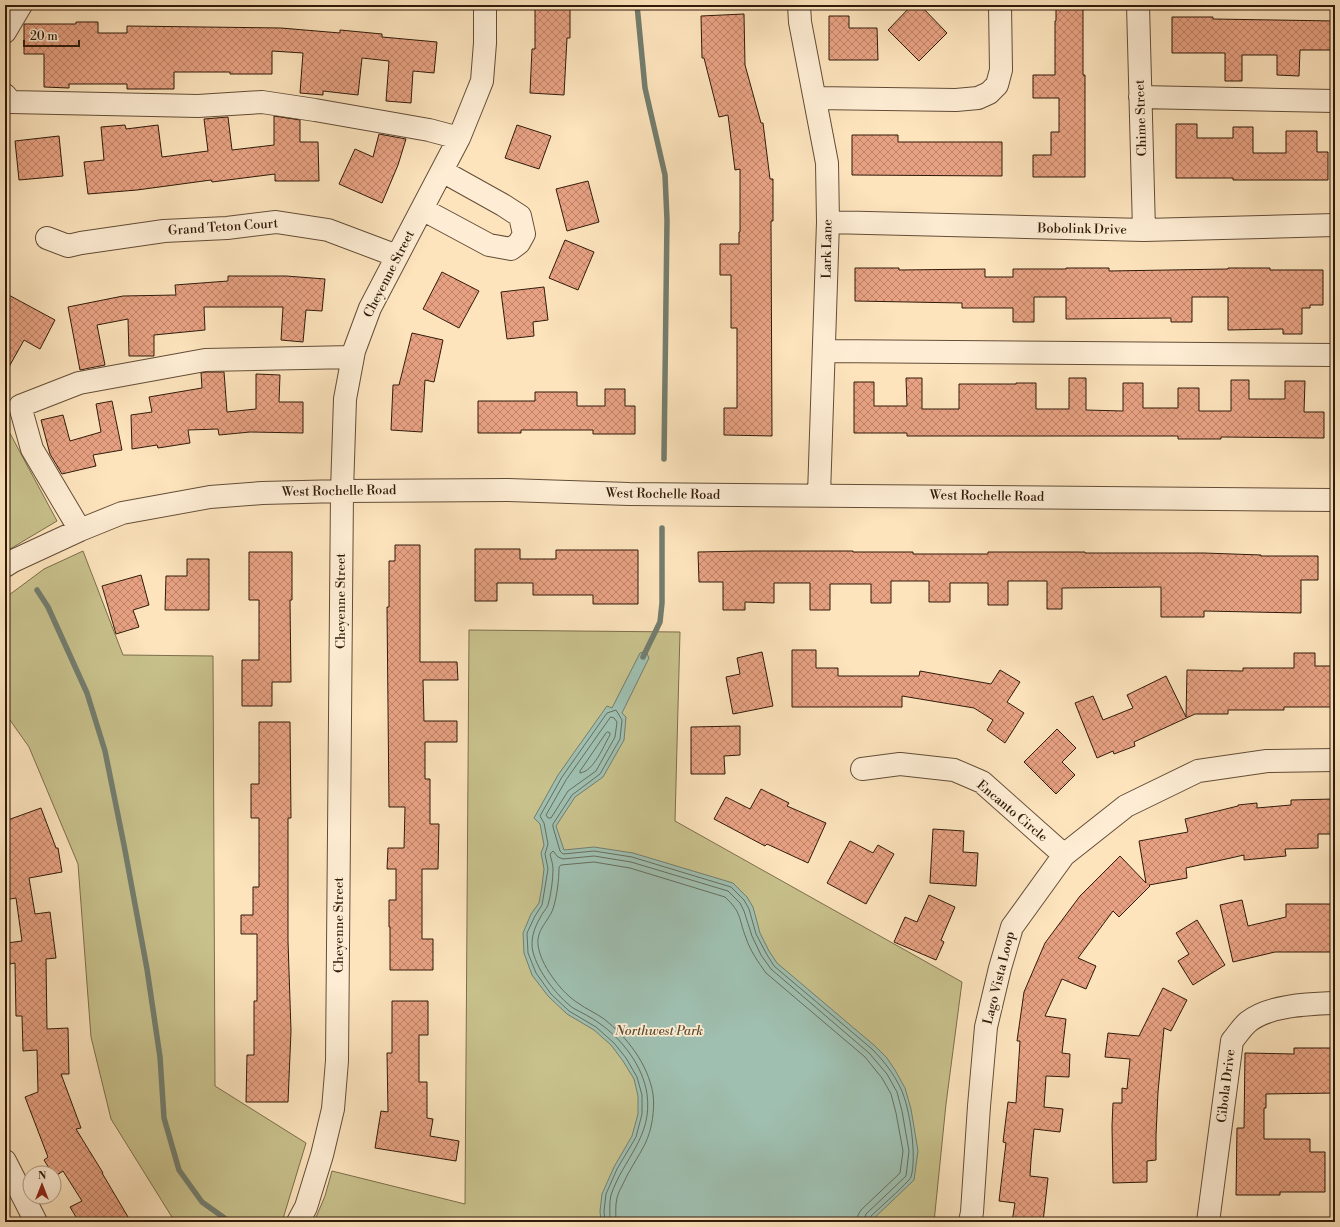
<svg xmlns="http://www.w3.org/2000/svg" width="1340" height="1227" font-family="'Libre Bodoni',serif">
  <style>
    .green { fill: #c8c18c; stroke: #7c6e4b }
    .water { fill: #9fbfb0; stroke: #737d6e }
    .lines { fill: none; stroke-linecap: round; stroke-linejoin: round }
    .shore { stroke: #686d5d; stroke-width: 1 }
    .stream { stroke: #737d6e; stroke-width: 5.5 }
    .building { fill: url(#building-cross-hatch); stroke: #301b0a }
    .minor-casing { stroke: #634d37; stroke-width: 24 }
    .minor { stroke: #feedd4; stroke-width: 22 }
    .labels { text-anchor: middle; dominant-baseline: central; stroke-width: 3.5; stroke-linejoin: round; paint-order: stroke }
    .street-label { font-size: 13px; fill: #301b0a; stroke: #feedd4 }
    .park-label { font-size: 13px; font-style: italic; fill: #5e4d31; stroke: #feedd4 }
  </style>
  <defs>
    <pattern id="building-cross-hatch" width="8" height="8" patternUnits="userSpaceOnUse"><rect width="8" height="8" fill="#e8a283"/><path d="M0 0l8 8M0 8l8-8" fill="none" stroke="#bc8369"/></pattern>
  </defs>
  <rect width="100%" height="100%" fill="#fde4bd"/>
  <filter id="stains"><feTurbulence type="fractalNoise" baseFrequency=".005" numOctaves="4"/><feColorMatrix values="0 0 0 0 .2 0 0 0 0 .09 0 0 0 0 .02 0 0 0 .5 -.17"/></filter>
  <radialGradient id="worn" r=".72"><stop offset=".6" stop-color="#630" stop-opacity="0"/><stop offset="1" stop-color="#630" stop-opacity=".3"/></radialGradient>
  <path class="green" d="M5 424 57 521 5 552Z
    M83 551 123 655 213 656 215 1086 306 1143 282 1222H175L111 1119 91 1037 78 864 29 747 5 713V598L44 569Z
    M469 630 680 632 675 821 962 982 946 1104 934 1222H314L325 1196 332 1171 465 1204Z"/>
  <path class="water" d="M646 651 649 658 622 713 626 717 624 740 603 777 575 797 556 826 564 850 594 847 633 853 733 883 747 897 753 907 760 933 769 951 777 963 875 1046 887 1058 895 1070 905 1088 911 1109 918 1151 914 1180 870 1222H601L600 1211 602 1194 614 1167 632 1136 638 1114V1096L634 1079 623 1061 611 1045 594 1030 567 1014 548 996 532 975 524 953 523 933 531 914 539 903 542 886 544 869 541 853 544 845 540 824 534 818 558 775 607 706 612 708 640 653Z"/>
  <g class="lines">
    <path class="shore" d="M611 717 614 718 617 722 615 737 596 771 568 791 551 818H548L546 815 566 780Z
      M608 732 610 733V735C603 747 594 771 580 773V771L606 733Z
      M605 1222 604 1211 606 1194 617 1169 636 1137 642 1114V1095L637 1077 626 1058 614 1043 596 1027 569 1011 551 994 536 973 528 953 527 933 535 916 542 905 548 869 545 854 548 844 544 823 540 816 562 777 607 713 616 710 622 720 620 739 600 774 572 795 553 824V827L560 851 563 854 594 851 632 857 731 887 744 900 749 909 756 934 766 953 774 966 872 1049C884 1061 894 1074 901 1089 910 1108 917 1157 911 1177 909 1182 876 1211 869 1218L868 1222
      M610 1222C610 1213 609 1203 611 1195 623 1159 653 1137 647 1094 643 1066 622 1039 599 1023 591 1017 582 1013 573 1008 557 996 538 972 533 952 530 941 534 928 540 918 542 913 546 910 548 905 551 894 553 880 553 869 553 864 551 859 550 854L553 851 558 857 563 859 594 856 631 862 728 891 740 903 744 911 752 936 761 955 771 969 869 1053 887 1074 897 1092 902 1111 909 1151 906 1176 866 1214 863 1222
      M616 1222C616 1214 615 1206 617 1198 618 1193 621 1188 623 1184 629 1170 638 1158 645 1144 652 1130 655 1109 653 1094 648 1064 627 1037 604 1019 596 1013 586 1009 578 1003 563 994 543 968 539 950 534 931 547 924 553 909 557 896 559 880 559 867L561 865 594 862 630 868 725 897C742 913 738 917 746 938 750 950 758 962 766 973L865 1057 882 1078 891 1094 896 1113 903 1151 900 1173 861 1210 858 1215 857 1222"/>
    <path class="stream" d="M637 5 645 88 665 175 667 220 664 459
      M37 590 48 607 87 693 105 751 124 845 147 969 160 1057 164 1118 179 1170 202 1202 230 1222
      M643 657 660 622 662 603V528"/>
  </g>
  <path class="building" d="M535 5H570V38H567L564 95 530 93 532 49H535Z
    M912 5H920L947 33 919 61 888 30Z
    M1056 5H1083V75H1085V177H1033V155H1051V132H1059V98H1033V75H1055V21H1056Z
    M744 14 745 65 761 123H763L770 179H773V221H771L772 436 724 435V408H737V328H731V275H720V244H739V232H740V169L735 170 728 115 719 117 704 58H702L701 16Z
    M829 16H849V28H877L878 60H829Z
    M1172 17H1213V19L1335 21V50H1300L1299 76 1277 75V55H1242V81H1225V53H1172Z
    M76 22H98V33H127V26L281 28 340 33V30L382 34V37L437 42 434 73 413 71 411 103 386 101 389 61 362 58 358 95 323 91V95L300 93 303 53 272 51V74H230V72H174V89H127V84H69V88L44 87V54H24V24H76Z
    M274 116 300 120V142H318L319 181H275V174L212 182 211 180 137 190 88 194 84 162 104 160 101 127 125 125 126 129 158 125 162 157 208 151 204 119 228 117 232 150 274 145Z
    M1176 124H1197V138H1233V127H1253V153H1286V131H1317V152H1328V180H1233V178H1176Z
    M517 125 551 136 539 169 505 158Z
    M379 134 406 139 398 165 382 203 339 184 355 149 373 157Z
    M852 135H898V142H1002V176L852 175Z
    M59 136 63 176 19 180 15 141Z
    M588 181 599 222 567 231 556 189Z
    M565 240 594 252 578 290 549 278Z
    M855 268H899V270L985 269V277H1013V269H1066V268H1109V271L1228 269V268H1270V270H1323V305H1310V308H1302V334H1283V329L1228 330V297H1192V322H1171V318L1066 319V297H1034V322H1013V308H962V303L855 301Z
    M442 272 479 291 459 328 423 309Z
    M228 276H286L325 279 322 311 306 310 303 342 281 340 283 307H204L205 330 154 335V356H129L128 319 97 325 105 365 80 370 68 307 123 296 176 295 175 285 228 281Z
    M544 287 548 320 533 322 534 336 507 339 501 292Z
    M5 293 55 320 40 349 24 340 5 374Z
    M412 333 443 340 434 382 425 380 422 432 391 430 393 385H399Z
    M206 372H224L227 412 256 409V374L280 375 279 402H303V433L250 432 219 435 218 429 188 430 190 443 158 448 157 445 132 449 131 415 152 412 149 397 202 388 201 373Z
    M906 378H922V409H959V384H1016V383H1036V409H1069V378H1086V410L1123 411V383H1143V408H1178V388H1199V411H1231V380H1249V399H1285V381H1305L1304 412H1324V438L1221 437V439H1178V436H907V433H854V382H874V406H907Z
    M605 389H625V406H635V434H593V430H521V433H478V401H535V392H577V406H605Z
    M112 401 122 450 93 455 96 466 62 474 50 454 41 420 63 415 70 441 101 432 96 404Z
    M395 545H420V662H457L458 680H423L424 721H457V742H425V779H430V824H439L438 869H422V939H433V970H390V927H389V900H396V869H387L388 848H404L405 807H389L387 607H389V561H395Z
    M475 549H520V559H556V550H638V604H593V595H533V583H497V601H475Z
    M752 551H853V552H913V554H988V552H1085V553H1204L1261 555V556H1318V580H1301V613L1204 611V617H1161V587L1062 588V609H1047V581H1008V605H988V583H950V602H929V581H891V603H871V584H830V610H810V583H774V603L745 602V610H723V582H699L698 552Z
    M249 552H292V600H290L291 682H272V706H242V660H259V600H249Z
    M187 559H209V610H165L166 576H187Z
    M141 575 149 605 133 610 139 627 116 634 102 586Z
    M792 650H816V668H838V676H919L920 671 991 684 1000 670 1020 682 1007 702 1024 713 1005 743 987 730 993 720 974 708 902 696V707H792Z
    M762 652 773 706 733 714 726 677 740 674 737 658Z
    M1294 653H1315V666H1335V707H1284V710H1228V714H1195L1134 742 1135 746 1114 754 1113 751 1097 758 1075 703 1093 696 1103 720 1133 708 1127 695 1166 676 1186 717 1187 670 1243 671V668H1294Z
    M259 722H290L291 818H288V941L291 1031 288 1102H246L247 1055H254V1001H257V934H241V915H253V887H259V818H251V784H259Z
    M740 726V755L724 756 725 774H691V727Z
    M1057 729 1076 748 1062 762 1075 775 1056 794 1024 762Z
    M761 789 789 803 787 806 826 823 808 863 767 844 765 846 714 819 726 797 750 809Z
    M1334 799V834H1318V848L1285 849 1286 856 1244 860V855L1186 868 1187 878 1149 885 1150 886 1119 917 1113 911 1078 958 1096 966 1086 989 1062 979 1045 1016 1066 1019 1062 1053 1070 1054 1069 1077 1046 1076 1044 1107 1063 1109 1060 1132 1034 1129 1031 1160 1030 1176 1048 1178 1043 1222H1012L1015 1203 999 1201 1006 1143 1003 1142 1008 1102 1016 1103 1020 1041H1017L1024 992 1045 943 1080 896 1120 856 1146 883 1139 841 1188 832 1185 819 1238 806V805L1257 803V808L1291 805V800Z
    M41 808 56 848H58L62 872 29 878 35 914 50 912 56 958 46 959 47 1029 68 1028 69 1074H61L81 1128 76 1129 103 1173H102L131 1222H79L70 1207 82 1201 63 1171 54 1177V1173H52L44 1160 48 1157 25 1097 38 1092 37 1050 23 1051 22 1016H16L15 963 10 964 7 943 22 941 16 898 5 900V821Z
    M933 829 964 831 963 852 978 853 976 886 930 883Z
    M850 841 873 853 878 845 894 854 866 904 827 883Z
    M929 895 955 907 941 940 944 942 936 960 894 942 905 917 917 922Z
    M1242 900 1248 926 1286 917V904H1335V952H1275L1233 962 1220 905Z
    M1197 920 1225 965 1193 985 1178 961 1189 954 1176 933Z
    M1163 988 1187 1000 1171 1031 1164 1028 1158 1092 1156 1135V1160L1147 1161V1182L1113 1183 1112 1126 1113 1103H1122V1088L1127 1089 1130 1059 1105 1057 1108 1033 1139 1036Z
    M392 1001H428V1035H419V1082H427V1118L433 1119 430 1136 459 1141 456 1161 375 1148 381 1111 388 1112 387 1053H392Z
    M1294 1048H1335V1093L1266 1094V1108H1264V1139H1310V1152H1325V1192H1280V1195H1236L1237 1128H1244L1245 1053 1294 1054Z"/>
  <g class="lines">
    <g class="minor-casing">
      <path id="minor" d="M799 5 800 22 827 163 828 222 819 495
        M1138 5 1144 230
        M5 32 21 5
        M5 95 11 102 198 106 262 102 315 110 429 130 459 138
        M1140 97 1335 101
        M815 98 956 100 978 98 989 93 997 85 1001 70 1000 5
        M422 209 489 245 511 249 519 243 524 234 520 216 503 205 442 171
        M828 222 1144 230 1335 225
        M47 238 68 246 81 243 164 231 227 228 276 222 328 230 397 256
        M824 351 1335 355
        M80 530 32 449 20 406 79 383 205 360 353 357
        M5 566 13 561 80 530 122 513 210 497 262 493 342 491 508 490 629 494 1335 500
        M862 769 900 764 954 770 982 782 1064 855
        M5 1161 36 1222
        M298 1222 306 1207 322 1155 333 1109 337 1061 342 491 345 399 354 351 370 308 459 138 474 101 482 81 485 43V5
        M970 1222 972 1212 979 1106 986 1027 1000 968 1012 927 1064 855 1126 806 1198 771 1267 761 1335 760
        M1208 1222 1232 1041C1237 1035 1242 1027 1248 1022 1269 1005 1309 1004 1335 1003"/>
    </g>
    <use href="#minor" class="minor"/>
  </g>
  <g class="labels">
    <g class="street-label">
      <text transform="translate(1141 118) rotate(-92)">Chime Street</text>
      <text transform="translate(223 227) rotate(-4)">Grand Teton Court</text>
      <text transform="translate(1082 229) rotate(1)">Bobolink Drive</text>
      <text transform="translate(827 249) rotate(-89)">Lark Lane</text>
      <text transform="translate(389 274) rotate(-63)">Cheyenne Street</text>
      <text transform="translate(339 491) rotate(-1)">West Rochelle Road</text>
      <text transform="translate(663 494) rotate(1)">West Rochelle Road</text>
      <text transform="translate(987 496) rotate(1)">West Rochelle Road</text>
      <text transform="translate(341 601) rotate(-90)">Cheyenne Street</text>
      <text transform="translate(1012 811) rotate(40)">Encanto Circle</text>
      <text transform="translate(339 925) rotate(-90)">Cheyenne Street</text>
      <text transform="translate(999 978) rotate(-76)">Lago Vista Loop</text>
      <text transform="translate(1226 1086) rotate(-83)">Cibola Drive</text>
    </g>
    <g class="park-label">
      <text x="659" y="1031">Northwest Park</text>
    </g>
  </g>
  <rect width="1340" height="1227" fill="none" stroke="#fde4bd" stroke-width="20"/>
  <rect x="6" y="6" width="1328" height="1215" fill="none" stroke="#301b0a" stroke-width="2"/>
  <rect x="10" y="10" width="1320" height="1207" fill="none" stroke="#301b0a"/>
  <g transform="translate(42 1185)"><circle r="19" fill="#feedd4" stroke="#ac9983"/>
  <path d="M0-3L7 15L0 10L-7 15Z" fill="#8f2418"/>
  <text y="-6" font-size="11" font-weight="bold" text-anchor="middle" fill="#301b0a">N</text>
  </g>
  <path d="M24 40v6h55v-6" fill="none" stroke="#301b0a" stroke-width="2"/>
  <text x="30" y="40" font-size="12" fill="#301b0a" stroke="#feedd4" stroke-width="3" paint-order="stroke">20 m</text>
  <rect width="100%" height="100%" filter="url(#stains)"/>
  <rect width="100%" height="100%" fill="url(#worn)"/>
</svg>
